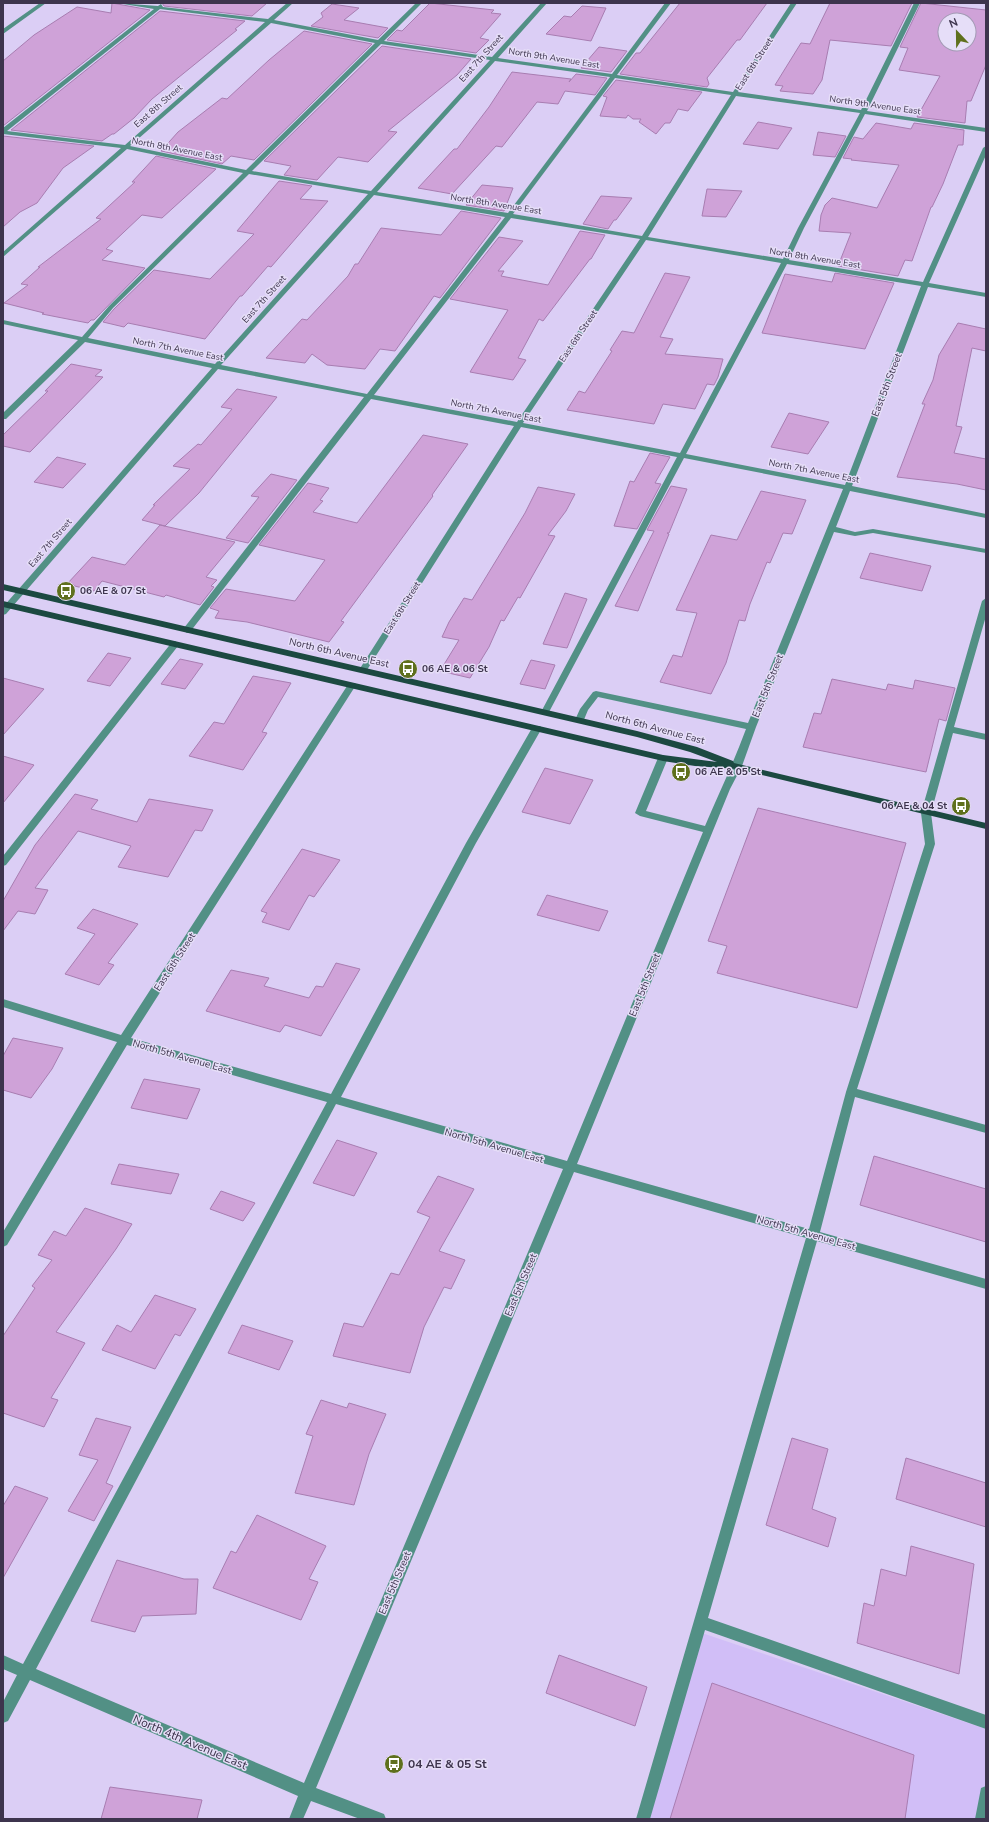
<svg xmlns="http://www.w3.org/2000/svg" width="989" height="1822" font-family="'Nunito Sans',sans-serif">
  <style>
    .built { fill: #d1bef7 }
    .building { fill: #cfa2d8; stroke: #a87db1; fill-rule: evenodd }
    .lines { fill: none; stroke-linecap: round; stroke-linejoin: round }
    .minor { fill: #529085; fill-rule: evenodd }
    .major { fill: #1c4941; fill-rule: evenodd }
    .labels { text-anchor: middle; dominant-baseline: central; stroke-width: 3; stroke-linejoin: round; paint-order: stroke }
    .far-street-label { font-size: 9px; fill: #3d344d; stroke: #e6def8 }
    .street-label { font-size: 10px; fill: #3d344d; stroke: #e6def8 }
    .poi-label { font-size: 10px; font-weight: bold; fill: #3d344d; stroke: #e6def8; text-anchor: start }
    .near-street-label { font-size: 12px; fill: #3d344d; stroke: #e6def8 }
    .near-poi-label { font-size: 12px; font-weight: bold; fill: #3d344d; stroke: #e6def8; text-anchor: start }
  </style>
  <rect width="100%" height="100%" fill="#dbcef5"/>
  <path class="built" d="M702 1633 986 1729V1819H649Z"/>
  <path class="building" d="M112 3 150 10 3 126V61L34 35 77 7 111 13Z
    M162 3H267L252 16 164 6Z
    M430 3 494 10 491 13 501 14 480 38 489 40 476 53 387 40 397 30 402 31Z
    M680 3H767L740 40H737L707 78 709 84 707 87 620 74 636 53H640Z
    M830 3H912L891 46 830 40 822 80 813 94 780 91 783 86 775 85 801 43 810 44Z
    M921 3 986 10V65L971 101H967L965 123 917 117 940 76 899 70 908 48 900 47ZM945 20H969V44H945Z
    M332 4 359 8 344 20 388 28 378 38 311 26 323 17 321 13Z
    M582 6 606 8 591 41 546 34 564 16 571 17Z
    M160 11 245 21 235 29 237 30 152 99 134 118 114 134H112L102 141 11 130Z
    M304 31 372 44 254 160 231 156 222 164 161 151 178 132 222 98 227 99 269 60Z
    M382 46 471 59 457 75 388 131 397 132 368 162 338 157 317 180 284 175 291 166 264 161Z
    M599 47 627 51 611 72 581 68Z
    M512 72 571 79 569 82 576 74 607 78 595 95 565 91 558 104 537 102 502 147 496 146 452 194 418 188 454 149H457L489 107Z
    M616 80 702 92 688 111 678 109 670 123H665L656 134 639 122 641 119H633L628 115 626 118 600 116 607 97 603 96Z
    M758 122 792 128 778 149 743 144Z
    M876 123 911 129 914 123 964 130 963 145H958L943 184 932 207H931L912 261 905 260 898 276 838 266 851 233 819 231 821 215 825 205 832 198 877 208 899 165 851 160 852 159 843 158 854 137 863 139Z
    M818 132 846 136 835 157 813 155Z
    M3 136 94 146 63 168 37 203 20 212 3 227Z
    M156 156 216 169 162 218 142 215 106 249 113 251 102 260 145 268 94 320H91L88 323 42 314 44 313 4 303 28 285 21 284 40 267H38L101 219 96 218 135 182H132Z
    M279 181 312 186 300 199 328 201 271 267 268 266 242 296H240L205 339 128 323 124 327 103 322 114 309 154 270 210 279 254 234 237 231Z
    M482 185 513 188 504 211 466 205Z
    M707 189 742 191 726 217 702 216Z
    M601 196 632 198 616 220H614L608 229 583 224Z
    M461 211 501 218 440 298 434 296 395 351 380 349 365 369 327 365 312 354 305 363 266 358 302 319 307 320 348 276 355 264H358L381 228 441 235Z
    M580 231 605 235 591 259H590L543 321 539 319 518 358 526 360 513 380 470 372 508 310 450 299 499 237 523 241 498 271H504L501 276 548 285Z
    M665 273 690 277 660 337 673 339 665 354 723 359 718 377 714 385 707 384 695 409 663 404 654 424 567 410 579 391 585 393 612 351 610 350 622 331 634 333Z
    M835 273 894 283 865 349 762 333 785 274 832 282Z
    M958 323 986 329V351L972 348 956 426 962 427 954 453 986 459V490L957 484 897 477 925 404H922L933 380 939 355Z
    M71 364 102 370 95 376 103 377 30 452 3 446V435L48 391H45Z
    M237 389 277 397 199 493 165 526 142 520 155 505H153L190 469 173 466 198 444 201 445 232 409 221 407Z
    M789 413 829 422 808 454 771 447Z
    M423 435 468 444 432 495 433 496 341 621 344 622 329 642 247 622 215 618 219 611 210 608 226 589 295 601 325 560 259 545 308 483 329 488 320 500 323 501 313 512 357 523Z
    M650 453 670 457 655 483 661 484 637 529 614 526 630 481 634 482Z
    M57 457 86 464 63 488 34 482Z
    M271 474 297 480 248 543 226 538 259 497 251 496Z
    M671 486 687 489 669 533H667L669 534 638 611 615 606 654 531 647 530Z
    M538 487 575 494 566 511 548 535 555 536 520 598 518 597 504 621 501 620 489 647 470 678 440 671 459 640 442 637 449 622 464 598 472 600 525 513Z
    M761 491 806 500 792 534 783 533 770 563 767 562 750 604 745 621 739 620 726 663 711 694 660 682 673 655 682 657 697 613 676 610 711 535 737 540Z
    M160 525 235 542 206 577 217 580 211 586 214 587 200 605 166 595 164 597 102 581 94 591 67 584 92 557 125 565Z
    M870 553 931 566 922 591 860 578Z
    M565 593 587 599 567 648 543 644Z
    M108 653 131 658 110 686 87 681Z
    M180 659 203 664 185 689 161 684Z
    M531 660 555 665 545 689 520 684Z
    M253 676 291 683 262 732 267 733 243 770 189 756 214 722 224 724Z
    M3 678 44 689 3 735Z
    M832 679 886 690 888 684 913 689 915 680 955 688 946 721 939 719 926 772 803 747 814 713 821 714Z
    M3 756 34 765 3 803Z
    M545 768 593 780 570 824 522 812Z
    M75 794 98 800 91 809 137 822 149 799 213 810 202 831 195 830 168 877 118 867 131 846 78 831 35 888 48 890 35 914 18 911 3 931V901L35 845Z
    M758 808 906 843 857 1008 717 973 727 946 708 941Z
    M302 849 340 860 314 897 309 895 289 930 262 922 267 913 261 911Z
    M547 895 608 911 599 931 537 915Z
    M93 909 138 924 108 963 114 965 99 985 65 974 95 934 77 928Z
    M336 963 360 969 321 1036 285 1025 280 1032 206 1011 231 970 269 978 264 986 309 998 316 986 323 987Z
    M13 1038 63 1048 52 1069 31 1098 3 1090V1056Z
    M144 1079 200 1089 187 1119 131 1108Z
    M337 1140 377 1153 354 1196 313 1183Z
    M874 1156 986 1189V1242L860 1205Z
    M119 1164 179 1174 171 1194 111 1184Z
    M438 1176 474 1189 439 1251 465 1260 451 1289 444 1287 424 1327 410 1373 333 1356 344 1323 363 1327 391 1273 399 1275 430 1217 417 1212Z
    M221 1191 255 1203 243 1221 210 1209Z
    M85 1208 132 1224 116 1249 56 1332 85 1343 51 1398 58 1400 44 1427 3 1413V1336L35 1288 32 1286 52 1260 38 1255 54 1231 66 1236Z
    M155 1295 196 1309 180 1336 175 1334 155 1369 102 1350 117 1325 131 1332Z
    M242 1325 293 1341 279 1370 228 1353Z
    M321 1400 347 1408 349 1403 386 1414 369 1454 354 1505 295 1493 313 1436 306 1434Z
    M96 1418 131 1427 106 1483 113 1486 94 1521 68 1511 98 1460 79 1455Z
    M792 1438 828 1449 812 1509 836 1518 828 1547 766 1525Z
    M906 1458 986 1483V1527L896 1499Z
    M15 1486 48 1498 3 1578V1506Z
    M257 1515 326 1546 309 1579 318 1582 301 1620 213 1588 231 1551 236 1553Z
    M911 1546 974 1564 959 1674 857 1643 864 1603 874 1606 881 1569 906 1576Z
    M117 1560 184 1579H198L196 1614 142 1616 135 1632 91 1621Z
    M559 1655 647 1687 635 1726 546 1693Z
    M712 1683 914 1755 905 1819H670Z
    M110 1787 202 1800 197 1819H101Z"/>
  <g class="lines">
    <path class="minor" d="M40 3H46L3 34V29Z
      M117 3 158 6 161 4 163 7 268 19 287 3H293L274 20 378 40 416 3H422L384 41 492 57 541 3H547L498 58 612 74 665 3H671L617 75 733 92 791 3H797L738 92 861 110 914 3H920L867 111 986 128V132L865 114 804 228 789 260 923 282 983 148 986 146V155L929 283 986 293V297L928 287 852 486 986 514V518L850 491 836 527 855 532 873 529 986 549V553L873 533 855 536 834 532 756 727 742 766 730 789 577 1164 809 1229 846 1092 925 844 921 813 982 601 986 598V616L954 727 986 734V740L953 733 931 813 935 844 857 1089 986 1125V1133L855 1097 820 1232 986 1279V1289L817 1241 708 1618 986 1715V1729L705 1630 650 1819H636L806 1238 574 1172 316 1788 384 1814 386 1819H360L311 1801 303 1819H289L298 1796 30 1680 8 1721 3 1723V1702L17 1675 3 1669V1655L23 1664 327 1102 127 1045 7 1245 3 1247V1232L117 1042 3 1007V999L121 1035 349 683H355L356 685 131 1038 331 1094 466 843 532 728 534 726H540L542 728 476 843 341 1097 567 1161 703 832 640 816 635 813 658 758 663 755 668 758 646 811 705 826C719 793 734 762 746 729L598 697 588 710 583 722 580 723 575 720 580 709 593 692 596 691 748 723 843 489 684 458 549 712 545 715 541 712 677 457 521 427 367 670 363 673 359 670 514 426 371 399 190 632 187 633 183 630 184 628 364 397 218 369 6 614 3 615V607L212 368 85 342 6 419H3V413L78 340 3 324V320L82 337 109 306 243 173 127 149 3 257V252L121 148 3 134V128L154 9ZM160 9 265 22 125 145 7 131ZM271 23 375 43 246 170 130 146ZM381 44 490 60 371 191 252 171ZM495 61 610 77 508 213 377 192ZM615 78 731 95 642 236 513 214ZM736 96 860 113 798 228 783 259 648 237ZM249 174 368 194 215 364 88 338 113 308ZM374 195 505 217 367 394 221 365ZM511 218 640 239 517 422 374 395ZM646 240 781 263 680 453 523 423ZM787 264 921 286 845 485 686 454ZM336 1104 563 1169 304 1783 36 1669Z
      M175 641 179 644 178 646 6 865 3 866V856L172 642Z
      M986 1786V1819H975L981 1788Z"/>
    <path class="major" d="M3 584 637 731 697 747 733 761 734 763 986 823V829L737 769 695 766 663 761 3 607V601L663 755 717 762 690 752 637 737 3 590Z"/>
  </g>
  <defs>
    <g id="bus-disc" transform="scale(1)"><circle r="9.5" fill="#5f701d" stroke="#e6def8"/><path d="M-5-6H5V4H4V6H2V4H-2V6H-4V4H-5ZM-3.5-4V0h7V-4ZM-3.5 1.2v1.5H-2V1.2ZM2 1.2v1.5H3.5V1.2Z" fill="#fff"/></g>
  </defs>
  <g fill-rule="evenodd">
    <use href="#bus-disc" x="66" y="591"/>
    <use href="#bus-disc" x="408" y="669"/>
    <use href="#bus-disc" x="681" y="772"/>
    <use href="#bus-disc" x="961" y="806"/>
    <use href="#bus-disc" x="394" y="1764"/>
  </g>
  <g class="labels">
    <g class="far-street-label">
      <text transform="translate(481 58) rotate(-48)">East 7th Street</text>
      <text transform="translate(554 58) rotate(9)">North 9th Avenue East</text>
      <text transform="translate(754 64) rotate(-57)">East 6th Street</text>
      <text transform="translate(875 105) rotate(8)">North 9th Avenue East</text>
      <text transform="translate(158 106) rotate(-41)">East 8th Street</text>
      <text transform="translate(177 149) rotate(11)">North 8th Avenue East</text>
      <text transform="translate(496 204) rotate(9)">North 8th Avenue East</text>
      <text transform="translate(815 258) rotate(9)">North 8th Avenue East</text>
      <text transform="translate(264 299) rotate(-48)">East 7th Street</text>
      <text transform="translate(578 336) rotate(-56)">East 6th Street</text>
      <text transform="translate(178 349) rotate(11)">North 7th Avenue East</text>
      <text transform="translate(496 411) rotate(11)">North 7th Avenue East</text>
      <text transform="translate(814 471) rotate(11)">North 7th Avenue East</text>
      <text transform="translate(50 543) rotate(-49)">East 7th Street</text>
      <text transform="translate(402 608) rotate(-58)">East 6th Street</text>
    </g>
    <g class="street-label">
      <text transform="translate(887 385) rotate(-69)">East 5th Street</text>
      <text transform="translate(339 653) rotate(13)">North 6th Avenue East</text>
      <text transform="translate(768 686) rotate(-68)">East 5th Street</text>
      <text transform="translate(655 728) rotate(15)">North 6th Avenue East</text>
      <text transform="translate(175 962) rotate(-57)">East 6th Street</text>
      <text transform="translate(645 985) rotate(-68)">East 5th Street</text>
      <text transform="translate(182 1057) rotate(16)">North 5th Avenue East</text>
      <text transform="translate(494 1146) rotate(16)">North 5th Avenue East</text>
      <text transform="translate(806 1233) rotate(16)">North 5th Avenue East</text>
      <text transform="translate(521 1285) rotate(-67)">East 5th Street</text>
      <text transform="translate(395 1583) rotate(-67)">East 5th Street</text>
    </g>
    <g class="poi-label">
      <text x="80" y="591">06 AE &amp; 07 St</text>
      <text x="422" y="669">06 AE &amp; 06 St</text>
      <text x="695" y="772">06 AE &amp; 05 St</text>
      <text x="947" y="806" text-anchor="end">06 AE &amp; 04 St</text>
    </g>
    <g class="near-street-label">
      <text transform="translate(190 1742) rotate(23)">North 4th Avenue East</text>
    </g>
    <g class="near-poi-label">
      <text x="408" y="1764">04 AE &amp; 05 St</text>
    </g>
  </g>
  <rect width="989" height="1822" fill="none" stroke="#3d344d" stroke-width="8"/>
  <g transform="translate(957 32) rotate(338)"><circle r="19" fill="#e6def8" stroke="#a29ab4"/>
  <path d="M0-3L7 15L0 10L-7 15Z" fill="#5f701d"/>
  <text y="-6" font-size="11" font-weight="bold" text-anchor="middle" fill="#3d344d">N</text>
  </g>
</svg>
